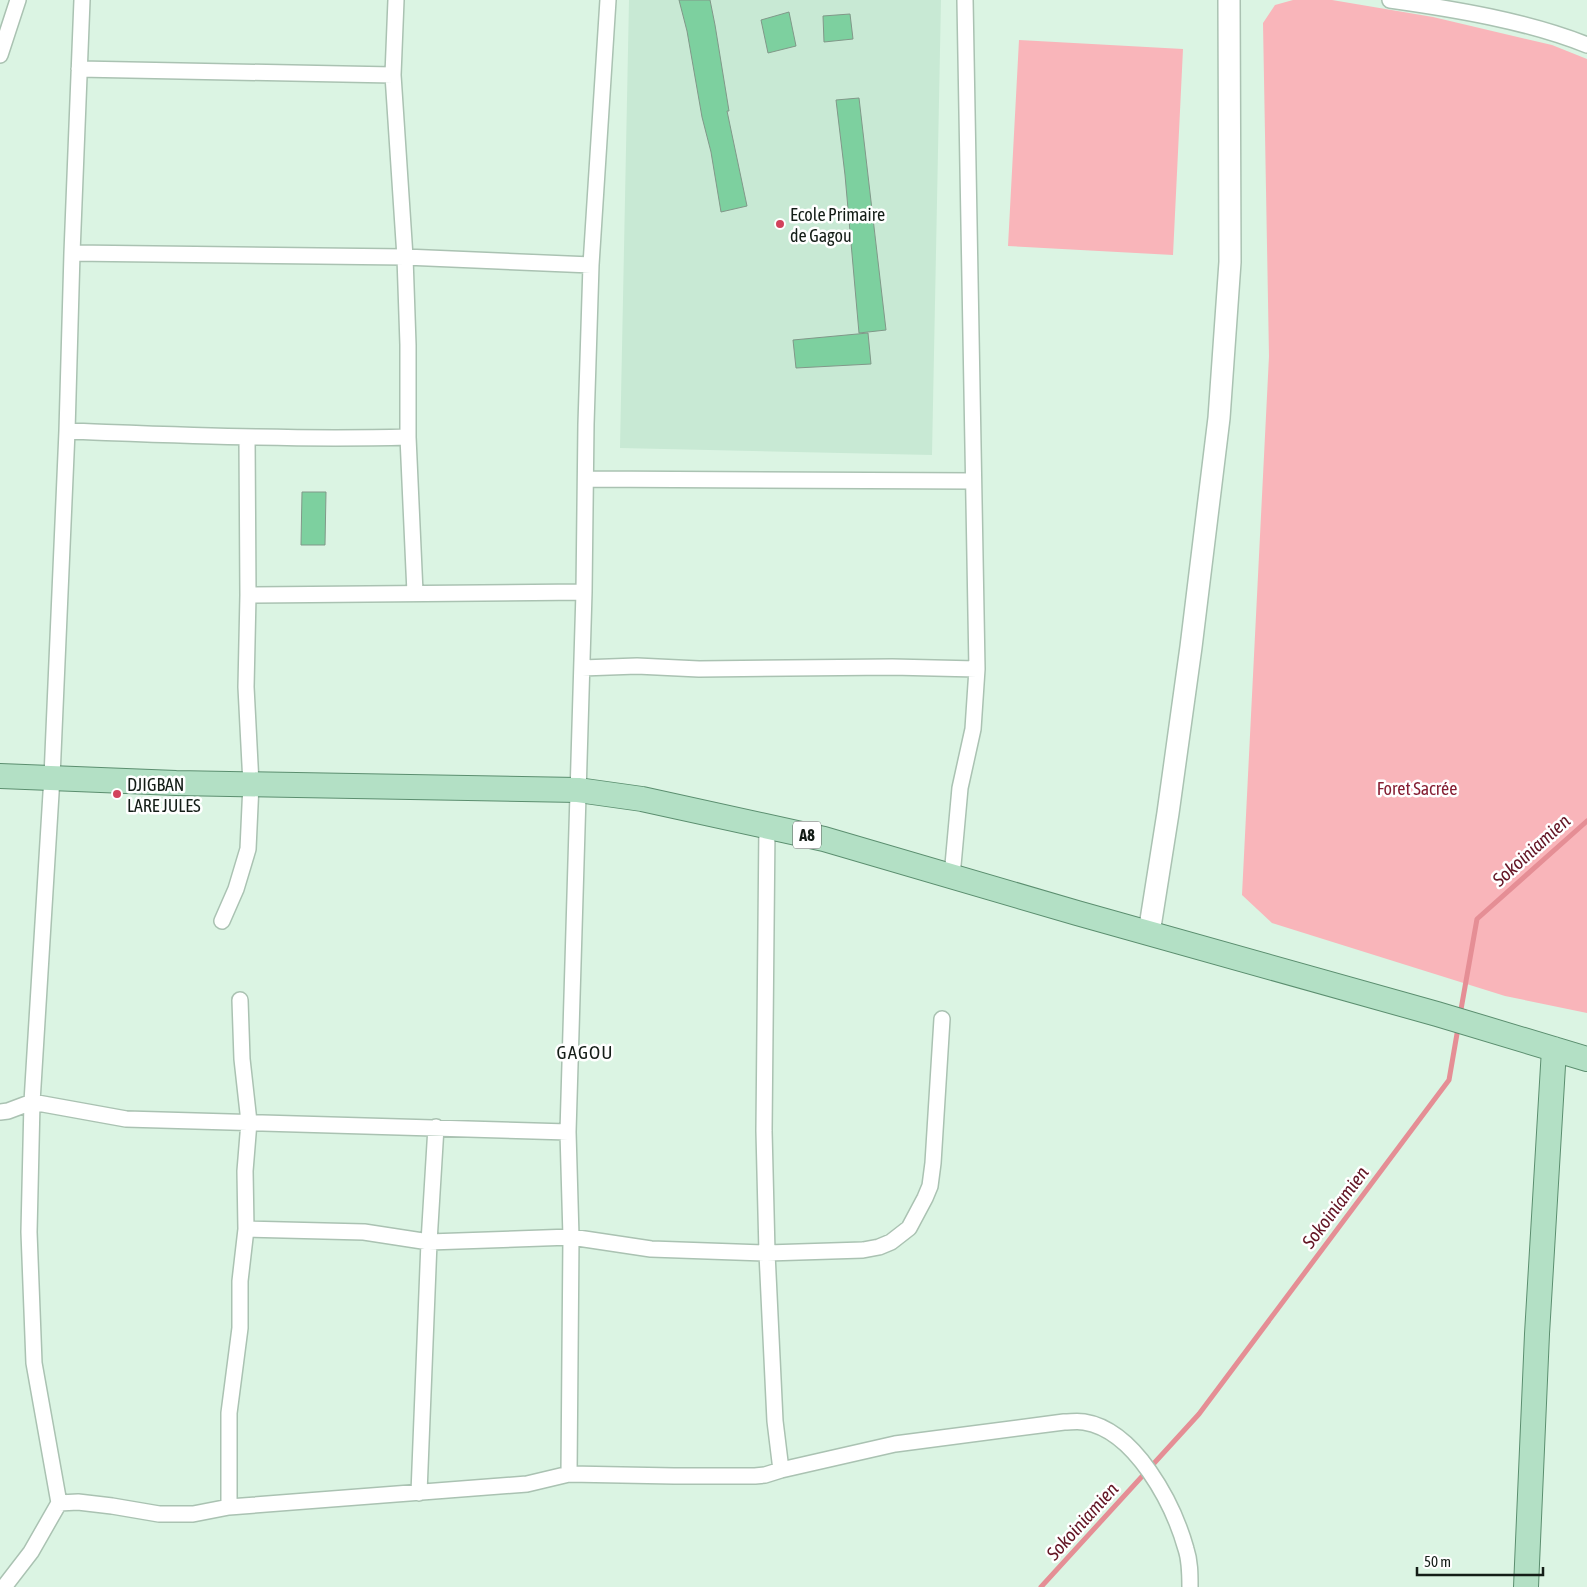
<svg xmlns="http://www.w3.org/2000/svg" width="1587" height="1587" font-family="'Asap Condensed',sans-serif">
  <style>
    .built { fill: #c8e9d4 }
    .green { fill: #f9b5ba }
    .lines { fill: none; stroke-linecap: round; stroke-linejoin: round }
    .stream { stroke: #e58e95; stroke-width: 5 }
    .building { fill: #7dd09f; stroke: #819889 }
    .street-casing { stroke: #aac2b2; stroke-width: 18 }
    .secondary-casing { stroke: #aac2b2; stroke-width: 24 }
    .primary-casing { stroke: #5b8e6f; stroke-width: 26 }
    .street { stroke: #fff; stroke-width: 15 }
    .secondary { stroke: #fff; stroke-width: 21 }
    .primary { stroke: #b3e0c5; stroke-width: 24 }
    .poi-dot { fill: #d2425b; stroke: #fff; stroke-width: 2 }
    .labels { text-anchor: middle; dominant-baseline: central; stroke-width: 5; stroke-linejoin: round; paint-order: stroke }
    .shield { fill: #fff; stroke: #5a615d; stroke-width: 1 }
    .shield-label { font-size: 16px; font-weight: bold; fill: #141d17 }
    .poi-label { font-size: 18px; fill: #141d17; stroke: #fff; text-anchor: start }
    .park-label { font-size: 18px; fill: #851f33; stroke: #fff }
    .water-label { font-size: 19px; font-style: italic; fill: #631524; stroke: #fff }
    .neighbourhood-label { font-size: 19px; letter-spacing: 1px; fill: #141d17; stroke: #fff }
  </style>
  <rect width="100%" height="100%" fill="#dbf4e3"/>
  <path class="built" d="M629 0H941L932 455 620 448Z"/>
  <path class="green" d="M1293 0H1332L1433 17 1552 45 1587 59V1013L1505 996 1272 923 1242 895 1269 356 1263 23 1275 5Z
    M1019 40 1183 49 1173 255 1008 246Z"/>
  <g class="lines">
    <path class="stream" d="M1460 1015 1477 919 1587 821
      M1041 1587 1199 1414 1449 1080 1458 1028"/>
  </g>
  <path class="building" d="M679 0H710L715 25 729 111H727L747 206 721 212 711 152 702 117 687 31Z
    M789 12 796 46 768 53 761 20Z
    M850 14 853 39 824 42 823 16Z
    M859 98 886 330 859 333 845 175 836 100Z
    M868 333 871 364 796 368 793 340Z
    M302 492H326L325 545H301Z"/>
  <g class="lines">
    <g class="street-casing">
      <path id="street" d="M82 0 72 253 405 257 591 265
        M396 0 393 75 405 257 408 345V437L415 593
        M1390 0C1454 9 1527 21 1587 45
        M0 55 18 0
        M79 69 393 75
        M67 431C181 435 294 440 408 437
        M586 479 973 481
        M248 595 584 592
        M582 668 637 666 699 669 892 667 977 669
        M767 826 764 1131 767 1253 775 1421 781 1470
        M952 876 960 788 973 729 977 669 965 0
        M222 921 236 889 248 849 251 784 246 687 248 595 247 438
        M240 1000 242 1059 249 1122 245 1171 246 1229 364 1232 429 1242 571 1237 651 1249 767 1253 863 1250 879 1247 891 1242 909 1228 925 1198 930 1186 933 1163 942 1019
        M0 1112 8 1111 32 1102 126 1119 568 1132
        M569 1474 571 1237 568 1132 584 592 586 424 591 265 608 0
        M419 1493 429 1242 436 1127
        M59 1503 78 1502 112 1506 159 1514H193L229 1507 527 1484 569 1474 674 1476H755L765 1475 781 1470 895 1444 1064 1422C1071 1422 1077 1421 1084 1422 1135 1430 1173 1503 1186 1549 1190 1561 1190 1574 1190 1587
        M229 1507V1413L240 1328V1281L246 1229
        M4 1587 31 1552 59 1503 34 1363 29 1232 32 1102 52 777 67 431 72 253"/>
    </g>
    <g class="secondary-casing">
      <path id="secondary" d="M1149 933 1168 813 1191 647 1219 418 1230 262 1229 0"/>
    </g>
    <g class="primary-casing">
      <path id="primary" d="M0 776 176 783 578 790 642 799 824 839 1077 913 1437 1014 1587 1059
        M1526 1587 1537 1334 1554 1049"/>
    </g>
    <use href="#street" class="street"/>
    <use href="#secondary" class="secondary"/>
    <use href="#primary" class="primary"/>
  </g>
  <g class="poi-dot">
    <circle cx="780" cy="224" r="5"/>
    <circle cx="117" cy="794" r="5"/>
  </g>
  <g class="labels">
    <rect class="shield" x="793" y="821.5" width="28" height="27" rx="4"/>
    <g class="shield-label">
      <text x="807" y="835">A8</text>
    </g>
    <g class="poi-label">
      <text x="790" y="214">Ecole Primaire<tspan x="790" dy="21">de Gagou</tspan></text>
      <text x="127" y="784">DJIGBAN<tspan x="127" dy="21">LARE JULES</tspan></text>
    </g>
    <g class="park-label">
      <text x="1417" y="788">Foret Sacrée</text>
    </g>
    <g class="water-label">
      <text transform="translate(1531 850) rotate(-42)">Sokoiniamien</text>
      <text transform="translate(1335 1207) rotate(-53)">Sokoiniamien</text>
      <text transform="translate(1082 1521) rotate(-48)">Sokoiniamien</text>
    </g>
    <g class="neighbourhood-label">
      <text x="585" y="1052">GAGOU</text>
    </g>
  </g>
  <path d="M1417 1567v8h126v-8" fill="none" stroke="#141d17" stroke-width="2.5"/>
  <text x="1424" y="1567" font-size="15" fill="#141d17" stroke="#ffffff" stroke-width="4" paint-order="stroke">50 m</text>
</svg>
